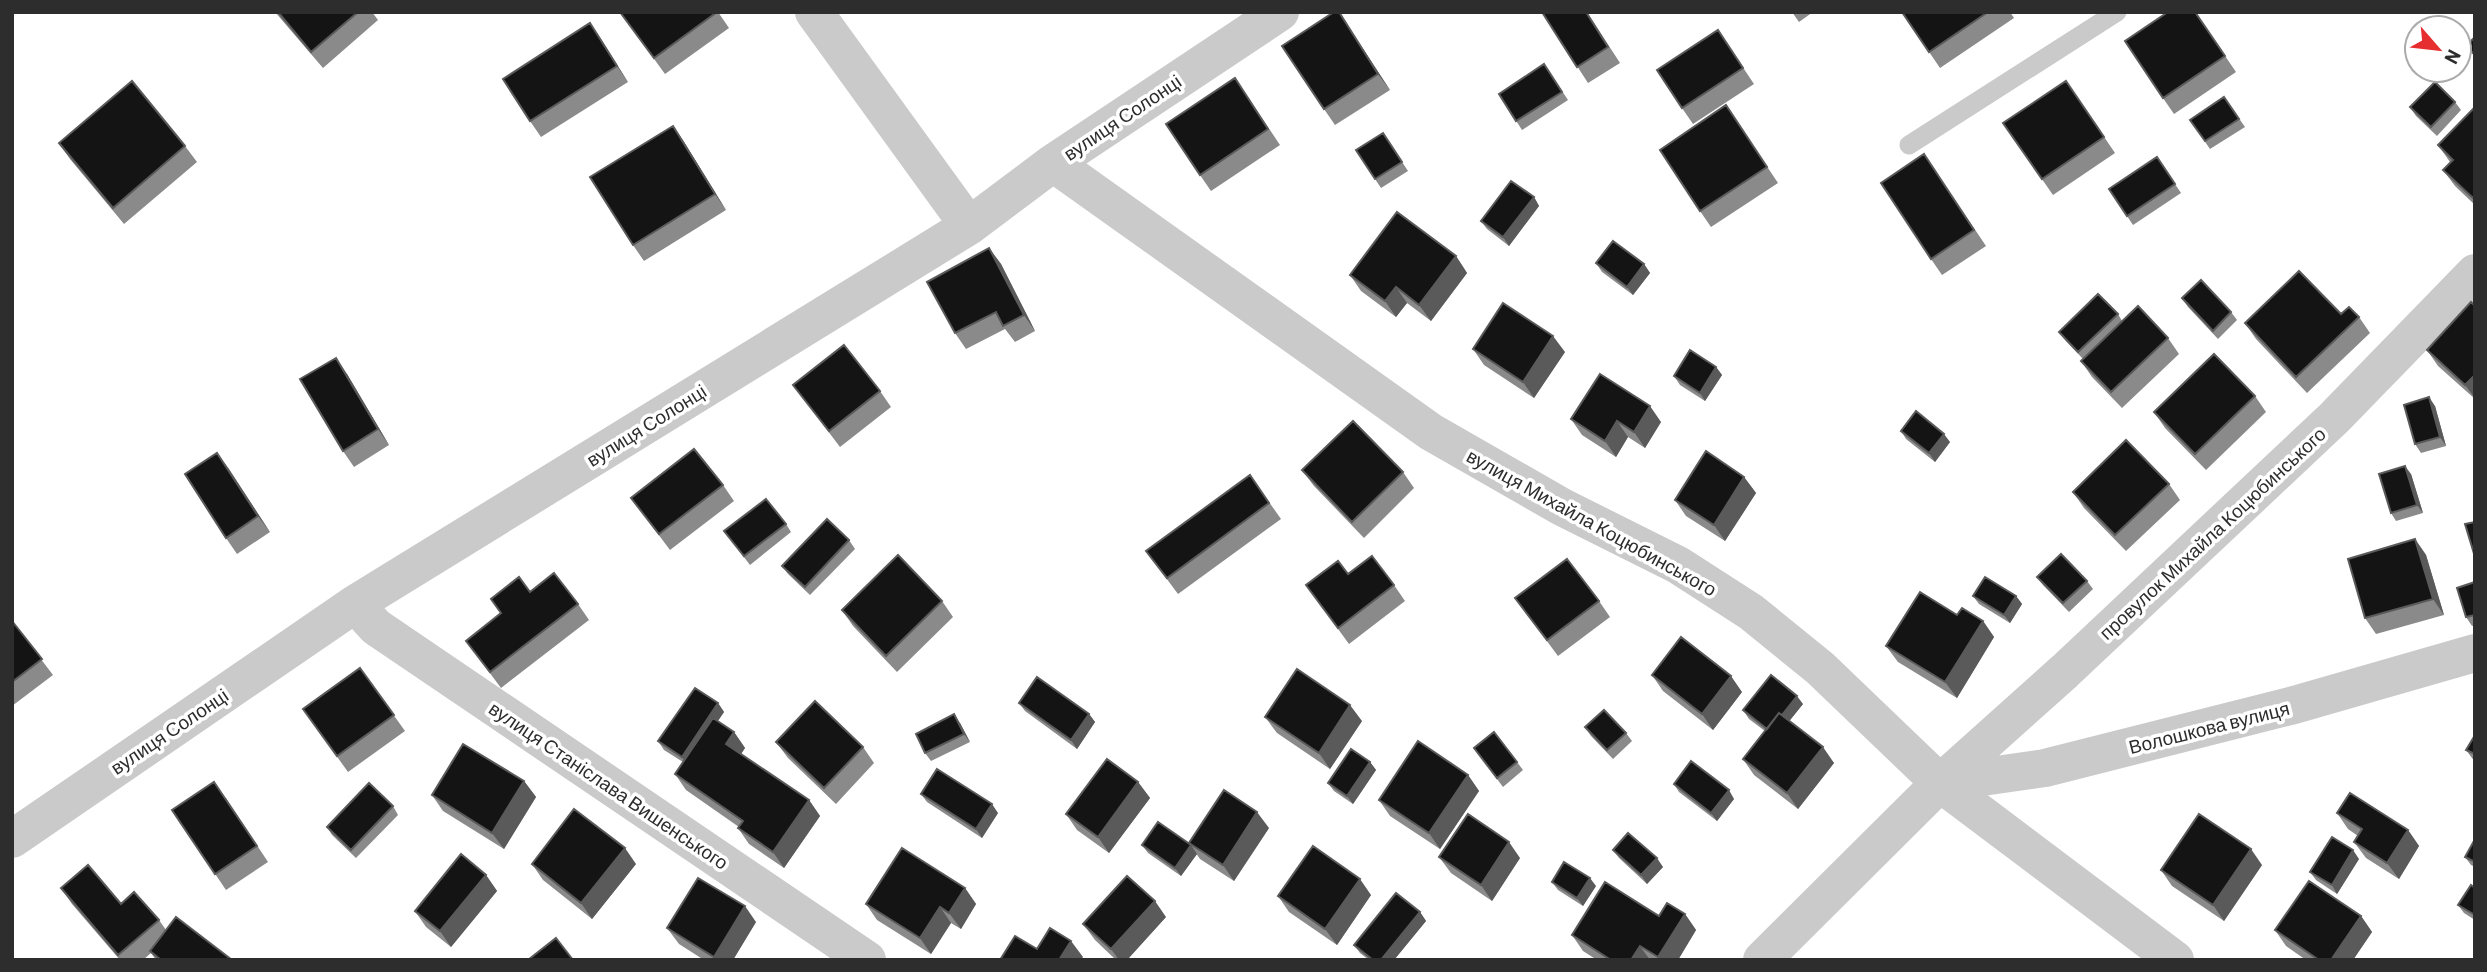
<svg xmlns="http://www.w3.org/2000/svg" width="2487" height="972" font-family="Barlow,sans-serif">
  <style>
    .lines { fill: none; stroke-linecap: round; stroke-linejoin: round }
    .lane { stroke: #cacaca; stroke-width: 19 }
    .street { stroke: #cacaca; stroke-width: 38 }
    .wall { fill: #8a8a8a }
    .shaded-wall { fill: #5a5a5a }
    .building { fill: #141414; stroke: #5a5a5a; stroke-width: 2 }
    .labels { text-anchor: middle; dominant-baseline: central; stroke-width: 7; stroke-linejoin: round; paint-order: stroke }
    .street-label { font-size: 19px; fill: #2d2d2d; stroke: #fff }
  </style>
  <rect width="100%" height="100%" fill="#fff"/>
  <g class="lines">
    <path class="lane" d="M1909 145 2117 12"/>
    <path class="street" d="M814 12 969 226
      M1053 163 1431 432 1562 507 1678 565 1751 612 1820 668 1940 783 2175 960
      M355 604 376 627 867 960
      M1940 783 2045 768 2294 705 2475 653
      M12 839 355 604 969 226 1053 163 1280 12
      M1762 960 1940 783 2065 671 2334 418 2475 273"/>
  </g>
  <path class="wall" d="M275 12H372L378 20 323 68Z
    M620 12H718L729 28 665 74Z
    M1542 12H1587L1620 63 1588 83Z
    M1792 12H1813L1799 22Z
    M1902 12H2010L2014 18 1940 68Z
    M2195 12 2236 72 2174 114 2163 98Z
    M590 23 628 82 541 137 530 121Z
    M1348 26 1390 90 1335 125 1324 109Z
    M1718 30 1754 84 1693 124 1682 108Z
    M1544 64 1568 100 1522 130 1499 94Z
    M1235 78 1280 145 1211 191 1200 175Z
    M2066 81 2115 153 2053 195 2003 123Z
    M2224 97 2245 127 2210 149 2190 120Z
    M2455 102 2461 110 2437 136 2416 116 2410 107Z
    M1726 105 1778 183 1711 227 1700 211Z
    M2475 107V205L2455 186 2443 170 2450 162 2438 145Z
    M673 126 684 142 726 210 644 261 633 245Z
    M1383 133 1408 171 1381 188 1375 179Z
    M59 143 185 146 197 162 124 224 70 159Z
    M2157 157 2181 193 2133 225 2109 189Z
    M1935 170 1986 246 1942 275 1931 259Z
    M1534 197 1539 206 1509 246 1487 229 1481 221Z
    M989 248 1001 264 1035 331 1015 342 1005 329 966 349 955 333Z
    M1456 256 1467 273 1431 321 1407 303 1396 317 1361 291 1350 275Z
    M1596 263 1644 264 1650 273 1633 295 1602 272Z
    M2182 298 2231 312 2237 320 2218 339 2188 307Z
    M2475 306V399L2438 366 2427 350Z
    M2118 314 2122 321 2168 338 2179 354 2122 408 2092 377 2081 361 2083 359 2065 340 2059 332Z
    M2341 314 2359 317 2370 333 2307 393 2256 339 2245 323Z
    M1473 349 1565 352 1534 398 1484 365Z
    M1716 367 1722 375 1705 401 1680 385 1674 376Z
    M347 374 389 445 354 467 343 451Z
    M793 385 880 391 891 407 840 447Z
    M2255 396 2266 412 2206 470 2165 428 2154 412Z
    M2435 406 2446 446 2421 453 2415 444Z
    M1571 419 1661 422 1645 448 1628 437 1616 457 1582 435Z
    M1901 431 1950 442 1935 462 1906 439Z
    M217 453 270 532 237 554 226 538Z
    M1302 470 1403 472 1414 488 1364 538 1314 486Z
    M2411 474 2423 513 2396 521 2391 513Z
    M1250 475 1281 519 1178 594 1146 551Z
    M1744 477 1756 493 1725 541 1686 516 1675 500Z
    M2169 484 2180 500 2126 551 2084 508 2073 492Z
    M723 485 734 501 670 550 631 498Z
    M786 524 791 532 750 565 730 539Z
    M2415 539 2426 555 2444 615 2376 634 2365 618Z
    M849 540 855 549 810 595 788 574 782 566Z
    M2037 577 2087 581 2093 589 2069 612 2043 585Z
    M2475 582V625L2472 626 2466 617Z
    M1306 585H1394L1405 601 1349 644Z
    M530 592 578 604 589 620 501 688 466 641 501 614 491 599Z
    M1973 596H2016L2022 604 2010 623 1979 604Z
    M1515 598 1599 601 1610 617 1558 656Z
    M942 601 953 617 897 672 853 626 842 610Z
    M12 621 53 675 12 706Z
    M1983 621 1994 637 1957 698 1898 662 1886 646Z
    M360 668 405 731 348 772 303 709Z
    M1652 675 1742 692 1713 730 1663 691Z
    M718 703 724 712 718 721 734 732 745 748 741 754 809 800 820 816 784 868 749 844 738 828 739 827 686 790 675 774 683 762 664 750 658 741Z
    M1019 703 1089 714 1095 722 1077 749 1025 711Z
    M1803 704 1789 721 1834 763 1798 809 1754 775 1743 759 1765 731 1749 719 1743 710Z
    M1265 717 1362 721 1330 769 1277 733Z
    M960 723 970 742 931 761 925 753Z
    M1585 727 1626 733 1632 741 1613 759 1591 736Z
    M2475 735V762L2466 750Z
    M776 742 863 747 874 763 836 804 788 758Z
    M1474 748 1517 762 1523 770 1503 787Z
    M1370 762 1376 770 1353 804 1334 791 1328 783Z
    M1468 775 1479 791 1440 849 1390 816 1379 800Z
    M524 781 536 797 504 849 443 811 432 795Z
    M1138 782 1150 798 1109 853 1077 830 1066 814Z
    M1674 784 1734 799 1717 821 1679 792Z
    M921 794 998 813 982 838 927 802Z
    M226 798 268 862 226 890 172 810Z
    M393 806 398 815 356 858 332 835 327 827Z
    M2337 813 2408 830 2419 846 2399 879 2366 858 2354 842 2358 836 2348 829Z
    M1269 828 1234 881 1200 859 1189 843Z
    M2475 839V867L2471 865 2465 857Z
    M1142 845H1191L1197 854 1181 876 1148 853Z
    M1613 850 1663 867 1647 884 1619 858Z
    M1439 857 1520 858 1492 901 1451 873Z
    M2359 859 2337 894 2316 880 2310 872Z
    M532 864H636L592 919 543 880Z
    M2262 865 2224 921 2172 886 2161 870Z
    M486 875 497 891 451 947 426 927 415 911Z
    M1552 882 1596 886 1583 906 1558 890Z
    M61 888 121 904 159 920 166 930 232 960H156L151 953 143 960H120L72 904Z
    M965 888 976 904 961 929 951 923 931 954 877 920 866 904Z
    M2475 888V920L2464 913 2458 905Z
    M1371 895 1337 945 1289 912 1278 896Z
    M1420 912 1426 921 1394 960H1369L1360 953 1354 945Z
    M1685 914 1696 930 1678 960H1597L1583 951 1572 935 1659 916Z
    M2361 916 2372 932 2353 960H2306L2286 946 2275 930Z
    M1166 917 1127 960H1116L1095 940 1083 924Z
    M756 922 733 960H704L679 944 667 928Z"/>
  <path class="shaded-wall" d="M1339 12 1348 26 1390 90 1378 74Z
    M590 23 601 39 628 82 617 66Z
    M673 126 684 142 726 210 715 194Z
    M1534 197 1539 206 1509 246 1503 237Z
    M989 248 1001 264 1035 331 1024 315Z
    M1456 256 1467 273 1431 321 1419 305Z
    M1644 264 1650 273 1633 295 1627 287Z
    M1396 287 1407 303 1396 317 1385 301Z
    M1553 336 1565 352 1534 398 1523 382Z
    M336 358 347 374 389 445 378 429Z
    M1716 367 1722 375 1705 401 1700 393Z
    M2475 375V398L2465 385Z
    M2429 397 2435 406 2446 446 2440 437Z
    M1650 406 1661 422 1645 448 1634 432Z
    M1617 421 1628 437 1616 457 1605 441Z
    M1944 434 1950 442 1935 462 1929 453Z
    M217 453 229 469 270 532 258 516Z
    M2405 466 2411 474 2423 513 2417 505Z
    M1744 477 1756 493 1725 541 1714 525Z
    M2415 539 2426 555 2444 615 2433 599Z
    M2016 596 2022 604 2010 623 2004 615Z
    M1983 621 1994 637 1957 698 1945 682Z
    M1731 676 1742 692 1713 730 1702 714Z
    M1797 696 1803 704 1775 739 1769 731Z
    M718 703 724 712 687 765 682 757Z
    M1350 705 1362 721 1330 769 1319 753Z
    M954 714 960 723 970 742 964 734Z
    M1089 714 1095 722 1077 749 1071 740Z
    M734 732 745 748 737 760 726 744Z
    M1823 747 1834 763 1798 809 1787 793Z
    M1370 762 1376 770 1353 804 1347 796Z
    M1468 775 1479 791 1440 849 1429 833Z
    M524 781 536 797 504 849 492 833Z
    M1138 782 1150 798 1109 853 1098 837Z
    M1729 790 1734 799 1717 821 1711 813Z
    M809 800 820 816 784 868 773 852Z
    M992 804 998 813 982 838 976 829Z
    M1257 812 1269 828 1234 881 1223 865Z
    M2408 830 2419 846 2399 879 2387 863Z
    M1509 842 1520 858 1492 901 1481 885Z
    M1191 845 1197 854 1181 876 1175 868Z
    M625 848 636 864 592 919 581 903Z
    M2251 849 2262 865 2224 921 2213 905Z
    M2353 850 2359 859 2337 894 2332 885Z
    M1657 858 1663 867 1647 884 1641 875Z
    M486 875 497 891 451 947 440 931Z
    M1590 878 1596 886 1583 906 1577 898Z
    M1360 879 1371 895 1337 945 1325 929Z
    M965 888 976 904 961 929 949 913Z
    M1155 901 1166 917 1127 960H1119L1111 949Z
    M745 906 756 922 733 960H716L714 957Z
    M940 907 951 923 931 954 920 938Z
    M1420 912 1426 921 1394 960H1381Z
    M1685 914 1696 930 1678 960H1660L1658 957Z
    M2361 916 2372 932 2353 960H2331Z
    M1071 941 1083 957 1081 960H1059Z
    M1640 946 1650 960H1631Z"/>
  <path class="building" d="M278 12H358L311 52Z
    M620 12H717L654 58Z
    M1334 12H1339L1378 74 1324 109 1282 46Z
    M1542 12H1586L1608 47 1577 67Z
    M1902 12H1988L1929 52Z
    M2168 12H2195L2225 56 2163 98 2125 41Z
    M590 23 617 66 530 121 503 79Z
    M1718 30 1743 68 1682 108 1657 70Z
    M2475 37V55L2466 46Z
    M1544 64 1562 92 1516 121 1499 94Z
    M1235 78 1268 129 1200 175 1166 124Z
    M132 81 185 146 113 208 59 143Z
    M2066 81 2104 137 2042 179 2003 123Z
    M2435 82 2455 102 2431 127 2410 107Z
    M2224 97 2239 119 2205 141 2190 120Z
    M1726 105 1767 167 1700 211 1660 150Z
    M2475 107V196L2473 198 2443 170 2453 160 2438 145Z
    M673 126 715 194 633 245 590 177Z
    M1383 133 1402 162 1375 179 1356 150Z
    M1924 154 1974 230 1931 259 1881 183Z
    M2157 157 2175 184 2127 216 2109 189Z
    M1511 181 1534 197 1503 237 1481 221Z
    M1397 212 1456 256 1419 305 1396 287 1385 301 1350 275Z
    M1613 241 1644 264 1627 287 1596 263Z
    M989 248 1024 315 1003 326 996 312 955 333 927 282Z
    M2299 271 2341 314 2349 307 2359 317 2296 377 2245 323Z
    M2201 280 2231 312 2213 331 2182 298Z
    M2098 294 2118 314 2078 352 2059 332Z
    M2471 302 2475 306V375L2465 385 2427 350Z
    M1503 303 1553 336 1523 382 1473 349Z
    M2138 306 2168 338 2111 392 2081 361Z
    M844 345 880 391 829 431 793 385Z
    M1690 350 1716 367 1700 393 1674 376Z
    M2214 354 2255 396 2195 454 2154 412Z
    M336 358 378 429 343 451 300 379Z
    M1600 374 1650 406 1634 432 1617 421 1605 441 1571 419Z
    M2429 397 2440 437 2415 444 2404 405Z
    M1916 411 1944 434 1929 453 1901 431Z
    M1353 421 1403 472 1352 522 1302 470Z
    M2126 440 2169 484 2115 535 2073 492Z
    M694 449 723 485 659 534 631 498Z
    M1706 451 1744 477 1714 525 1675 500Z
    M217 453 258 516 226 538 185 474Z
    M2405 466 2417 505 2391 513 2379 474Z
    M1250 475 1269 503 1167 578 1146 551Z
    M766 499 786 524 744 556 724 531Z
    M827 519 849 540 805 587 782 566Z
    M2475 522V557L2465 524Z
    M2415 539 2433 599 2365 618 2348 559Z
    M2061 554 2087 581 2063 603 2037 577Z
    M898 555 942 601 886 656 842 610Z
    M1372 556 1394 585 1338 628 1306 585 1338 561 1348 574Z
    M1567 559 1599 601 1547 640 1515 598Z
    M554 573 578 604 490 672 466 641 501 613 491 599 519 577 530 592Z
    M1985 577 2016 596 2004 615 1973 596Z
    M2475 582V615L2466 617 2457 588Z
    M1920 592 1957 615 1962 608 1983 621 1945 682 1886 646Z
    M12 621 42 659 12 682Z
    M1681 637 1731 676 1702 714 1652 675Z
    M360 668 394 715 337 756 303 709Z
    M1297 669 1350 705 1319 753 1265 717Z
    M1771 675 1797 696 1782 715 1779 713 1767 729 1743 710Z
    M1037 677 1089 714 1071 740 1019 703Z
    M695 688 718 703 682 757 658 741Z
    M815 701 863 747 824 788 776 742Z
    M1604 710 1626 733 1607 750 1585 727Z
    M1779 713 1823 747 1787 793 1743 759Z
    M954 714 964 734 925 753 916 734Z
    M713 718 734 732 726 744 809 800 773 852 738 828 743 821 675 774Z
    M1494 732 1517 762 1497 778 1474 748Z
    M2475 735V754L2466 750Z
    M1418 741 1468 775 1429 833 1379 800Z
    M463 744 524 781 492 833 432 795Z
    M1351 749 1370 762 1347 796 1328 783Z
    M1107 759 1138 782 1098 837 1066 814Z
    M1691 761 1729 790 1711 813 1674 784Z
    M937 769 992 804 976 829 921 794Z
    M214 782 257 846 215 874 172 810Z
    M369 783 393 806 351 850 327 827Z
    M1224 790 1257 812 1223 865 1189 843Z
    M2350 793 2408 830 2387 863 2354 842 2362 829 2337 813Z
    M574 809 625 848 581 903 532 864Z
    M1468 814 1509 842 1481 885 1439 857Z
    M2199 814 2251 849 2213 905 2161 870Z
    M1158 822 1191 845 1175 868 1142 845Z
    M1628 833 1657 858 1641 875 1613 850Z
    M2332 837 2353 850 2332 885 2310 872Z
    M2475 839V862L2465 857Z
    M1313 846 1360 879 1325 929 1278 896Z
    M902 848 965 888 949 913 940 907 920 938 866 904Z
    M461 854 486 875 440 931 415 911Z
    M1564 862 1590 878 1577 898 1552 882Z
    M88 865 121 904 134 892 159 920 118 955 61 888Z
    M1127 876 1155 901 1111 949 1083 924Z
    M698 878 745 906 714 957 667 928Z
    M2309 881 2361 916 2331 960H2319L2275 930Z
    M1605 882 1659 916 1667 903 1685 914 1658 957 1640 946 1631 960H1611L1572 935Z
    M2471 885 2475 888V915L2458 905Z
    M1396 893 1420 912 1381 960H1373L1354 945Z
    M176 917 232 960H161L150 951Z
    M1050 928 1071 941 1059 960H1000L1015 936 1037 949Z
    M556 938 573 960H528Z"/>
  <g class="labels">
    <g class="street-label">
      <text transform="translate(1122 117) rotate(-34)">вулиця Солонці</text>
      <text transform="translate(646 425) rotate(-32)">вулиця Солонці</text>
      <text transform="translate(1592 522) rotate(29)">вулиця Михайла Коцюбинського</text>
      <text transform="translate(2212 533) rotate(-43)">провулок Михайла Коцюбинського</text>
      <text transform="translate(2209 727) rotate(-14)">Волошкова вулиця</text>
      <text transform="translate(169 731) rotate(-34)">вулиця Солонці</text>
      <text transform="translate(609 785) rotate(34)">вулиця Станіслава Вишенського</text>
    </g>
  </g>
  <rect width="2487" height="972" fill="none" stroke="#2d2d2d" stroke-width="28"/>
  <g transform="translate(2438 49) rotate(118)"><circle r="33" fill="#ffffff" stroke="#ababab" stroke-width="2"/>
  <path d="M0-5L12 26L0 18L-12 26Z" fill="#e62d30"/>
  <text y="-10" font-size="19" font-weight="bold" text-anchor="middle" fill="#2d2d2d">N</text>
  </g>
</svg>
